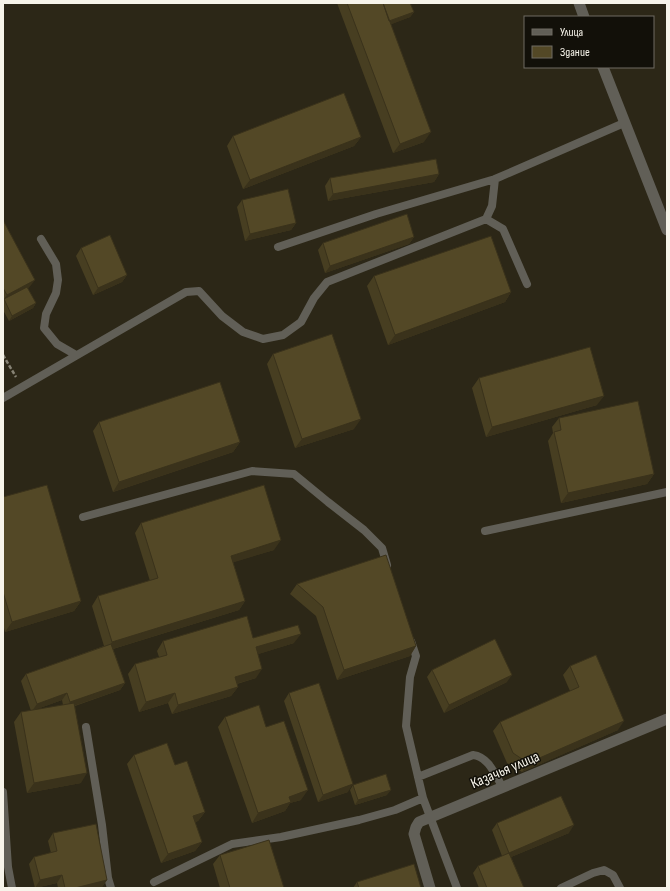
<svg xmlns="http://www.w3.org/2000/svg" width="670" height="891" font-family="'Sofia Sans Condensed',sans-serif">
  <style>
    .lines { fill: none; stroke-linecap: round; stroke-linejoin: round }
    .path { stroke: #878375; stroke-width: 2.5; stroke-dasharray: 4 2; stroke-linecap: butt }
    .service { stroke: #615f57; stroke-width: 8 }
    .minor { stroke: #615f57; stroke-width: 11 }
    .tertiary { stroke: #615f57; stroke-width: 11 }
    .wall { fill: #473e21; fill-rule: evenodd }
    .shaded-wall { fill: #3a321b }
    .building { fill: #534826; stroke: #3a321b }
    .labels { text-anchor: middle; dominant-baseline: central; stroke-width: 3; stroke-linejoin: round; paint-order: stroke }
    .street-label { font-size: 15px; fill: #f7f4ea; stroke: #121009 }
  </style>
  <rect width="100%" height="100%" fill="#2c2717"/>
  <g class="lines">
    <path class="path" d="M3 355 16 377"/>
    <path class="service" d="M495 179 492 206 486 219 503 229 527 284
      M41 239 56 264 58 280 56 293 46 314 44 328 57 344 76 355
      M278 247 376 214 495 179 624 123
      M3 398 186 292 199 291 222 316 243 332 263 339 283 335 301 322 314 298 327 282 486 219
      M83 517 252 471 294 474 328 502 364 530 382 548 387 565
      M485 531 667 492
      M411 641 416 656 410 677 406 726 423 798 457 888
      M86 727 102 825 108 878 111 888
      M418 777 473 755C489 757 495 775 503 788
      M3 792 8 867 12 888
      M154 882 232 844 281 837 359 820 395 810 423 798
      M561 888 593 873 604 870 613 875 620 888"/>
    <path class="minor" d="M430 888 414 834 416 827 419 822 667 719"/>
    <path class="tertiary" d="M579 3 584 17
      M603 67 667 230"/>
  </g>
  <path class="wall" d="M337 3H410L414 12 410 17 391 24 424 142 393 153Z
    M233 136 361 137 354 146 243 189 227 146Z
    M439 174 434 182 328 201 325 186 330 178Z
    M242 200 296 223 291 230 245 241 237 207Z
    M3 220 28 289 36 303 33 308 9 321 3 310Z
    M414 237 409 244 325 273 318 250 323 243Z
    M81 248 127 275 122 282 93 295 76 256Z
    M374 276 511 292 505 302 388 345 367 286Z
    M273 354 354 429 295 448 267 364Z
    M479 378 597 405 486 437 472 388Z
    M559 418 654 474 647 484 561 503 548 441 553 433 552 427Z
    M99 422 240 442 233 452 113 492 93 431Z
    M3 497 81 601 74 611 5 632 3 624Z
    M141 523 274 550 233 562 245 601 239 610 113 649 125 683 120 690 75 706 81 783 27 793 14 722 21 712 31 711 21 681 26 674 104 646 92 606 98 596 150 581 135 533ZM62 700 63 705 34 710Z
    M297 584 416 646 410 656 337 680 316 616 290 594Z
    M253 638 294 643 258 654 256 678 237 684 238 687 231 696 172 714 168 703 139 712 128 674 135 664 159 657 157 651 163 641Z
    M570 666 618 730 522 772 507 763 493 731 500 722 570 691 563 675Z
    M432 670 507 682 444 713 427 677Z
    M289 693 348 792 318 802 284 701Z
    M225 717 266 727 301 800 290 803 285 811 252 823 218 727Z
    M134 755 175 765 205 812 198 821 195 822 202 842 195 851 161 863 127 764Z
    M353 785 387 795 355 805 350 790Z
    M497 823 569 833 511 857 524 888H479L473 873 478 866 502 856 492 830Z
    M53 833 107 880 102 887 99 888H58L57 883 35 888 29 864 34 857 51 853 48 841Z
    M220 855 284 888H220L213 864Z
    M357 882 421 888H353Z"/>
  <path class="shaded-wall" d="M414 12 410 17 382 28 385 23Z
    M431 132 424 142 393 153 400 144Z
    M361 137 354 146 243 189 250 180Z
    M439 174 434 182 328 201 333 194Z
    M296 223 291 230 245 241 250 234Z
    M414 237 409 244 325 273 330 266Z
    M127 275 122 282 93 295 98 288Z
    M35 280 28 289 4 299 7 295Z
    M511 292 505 302 388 345 395 335Z
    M36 303 33 308 9 321 12 316Z
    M604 396 597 405 486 437 492 427Z
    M361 419 354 429 295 448 302 439Z
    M240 442 233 452 113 492 119 482Z
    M654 474 647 484 561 503 568 493Z
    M281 540 274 550 225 565 231 556Z
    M81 601 74 611 5 632 12 622Z
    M245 601 239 610 106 651 112 642Z
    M301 634 294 643 249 657 256 647Z
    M416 646 410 656 337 680 344 670Z
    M262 669 256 678 228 686 235 677Z
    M512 675 507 682 444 713 449 705Z
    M125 683 120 690 65 709 70 702Z
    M238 687 231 696 172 714 178 705Z
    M67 693 62 700 32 711 37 704Z
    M175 693 168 703 139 712 146 702Z
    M624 721 618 730 522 772 528 763Z
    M87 773 81 783 27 793 34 783Z
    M353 784 348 792 318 802 323 795Z
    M308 790 301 800 290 803 285 811 252 823 258 813 289 797Z
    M391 790 387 795 355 805 358 800Z
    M205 812 198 821 186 825 193 816Z
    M574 825 569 833 504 860 509 853Z
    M202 842 195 851 161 863 168 854Z
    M62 875 57 883 35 888 40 880Z
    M107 880 102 887 99 888H75Z"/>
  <path class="building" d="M347 3H383L431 132 400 144Z
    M383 3H410L414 12 389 21Z
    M344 93 361 137 250 180 233 136Z
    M436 159 439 174 333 194 330 178Z
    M288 189 296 223 250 234 242 200Z
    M407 214 414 237 330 266 323 243Z
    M3 220 35 280 7 295 3 288Z
    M110 235 127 275 98 288 81 248Z
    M491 236 511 292 395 335 374 276Z
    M27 287 36 303 12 316 4 299Z
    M332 334 361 419 302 439 273 354Z
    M590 347 604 396 492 427 479 378Z
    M220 382 240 442 119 482 99 422Z
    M638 401 654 474 568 493 554 432 561 430 559 418Z
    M47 485 81 601 12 622 3 592V497Z
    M264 485 281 540 231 556 245 601 112 642 98 596 158 578 141 523Z
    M386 555 416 646 344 670 323 607 297 584Z
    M247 616 253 638 298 625 301 634 256 647 262 669 235 677 238 687 178 705 175 693 146 702 135 664 167 655 163 641Z
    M495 639 512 675 449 705 432 670Z
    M111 644 125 683 70 702 67 693 37 704 26 674Z
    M596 655 624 721 528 763 513 753 500 722 579 687 570 666Z
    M319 683 353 784 323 795 289 693Z
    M74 703 87 773 34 783 21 712Z
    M259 705 266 727 284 721 308 790 289 797 291 802 258 813 225 717Z
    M167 743 175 765 187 761 205 812 193 816 202 842 168 854 134 755Z
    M386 774 391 790 358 800 353 785Z
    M561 796 574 825 509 853 524 888H487L478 866 509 853 497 823Z
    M96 824 107 880 75 888H65L62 875 40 880 34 857 57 851 53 833Z
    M269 840 284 888H230L220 855Z
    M414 864 421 888H359L357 882Z"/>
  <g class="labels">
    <g class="street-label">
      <text transform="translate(505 770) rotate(-23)">Казачья улица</text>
    </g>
  </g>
  <rect width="670" height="891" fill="none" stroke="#f7f4ea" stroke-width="8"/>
  <rect x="524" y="16" width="130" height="52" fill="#121009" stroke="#6e6b63"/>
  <rect x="532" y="29" width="20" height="6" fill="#615f57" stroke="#6e6b63"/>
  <text x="560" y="36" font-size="12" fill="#f7f4ea">Улица</text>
  <rect x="532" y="46" width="20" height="12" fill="#534826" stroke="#6e6b63"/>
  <text x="560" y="56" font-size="12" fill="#f7f4ea">Здание</text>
</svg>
